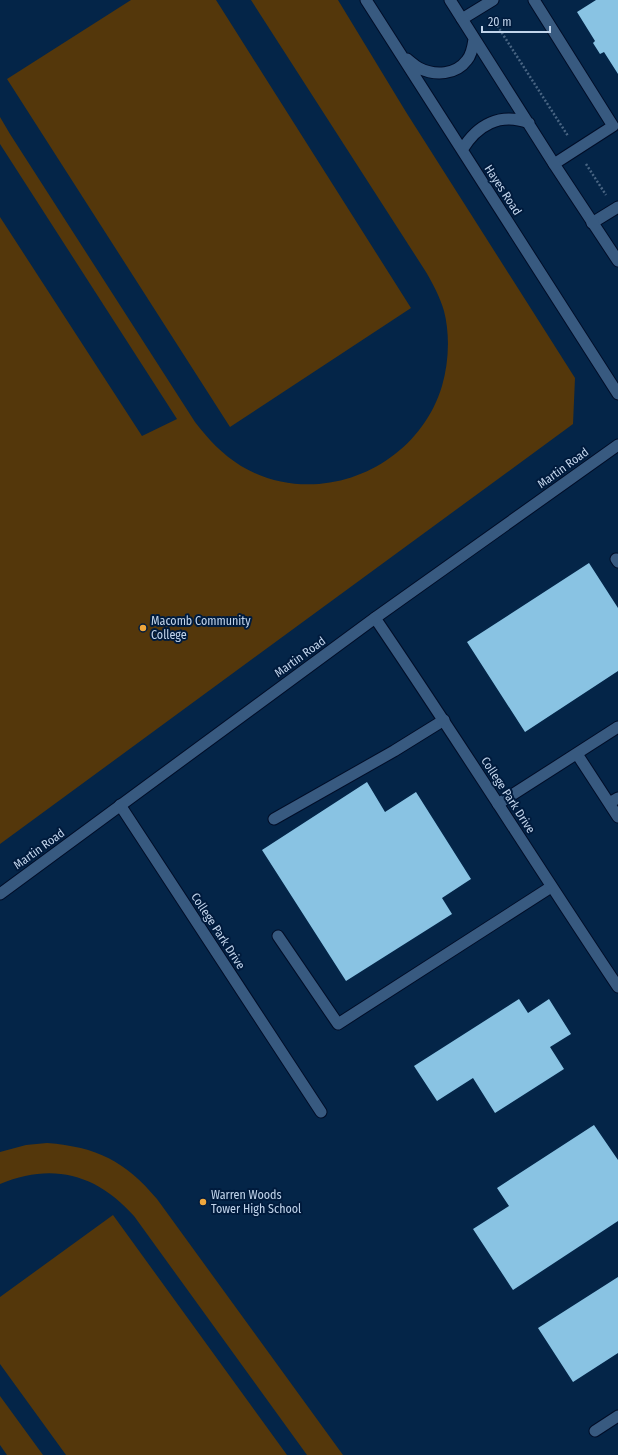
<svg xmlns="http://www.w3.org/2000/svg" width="618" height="1455" font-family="'Fira Sans Condensed',sans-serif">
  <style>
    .green { fill: #54370b }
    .building { fill: #89c3e3 }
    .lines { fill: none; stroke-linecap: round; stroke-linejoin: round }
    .service-casing { stroke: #000d27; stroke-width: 13 }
    .minor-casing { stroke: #000d27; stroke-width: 13 }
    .tertiary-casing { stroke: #000d27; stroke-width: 13 }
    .path { stroke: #496583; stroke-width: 2.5; stroke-dasharray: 2 2; stroke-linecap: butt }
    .service { stroke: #385a80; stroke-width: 11 }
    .minor { stroke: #385a80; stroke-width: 11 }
    .tertiary { stroke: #385a80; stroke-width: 11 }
    .poi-dot { fill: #efa73d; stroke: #001b3d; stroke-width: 1.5 }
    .labels { text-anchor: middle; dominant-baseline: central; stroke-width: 4; stroke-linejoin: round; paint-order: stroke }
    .street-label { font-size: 12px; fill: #c1d4eb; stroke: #001b3d }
    .poi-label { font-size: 12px; fill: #c1d4eb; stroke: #001b3d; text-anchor: start }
  </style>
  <rect width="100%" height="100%" fill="#042548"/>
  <path class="green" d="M131 0H216L411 308 230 427 7 79Z
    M251 0H338L406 112 575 378 573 424 0 844V217L142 436 177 419 0 144V117L10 134 195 422C208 439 222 454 241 466 317 511 417 469 442 386 449 362 450 334 444 311 440 297 433 284 426 272Z
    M47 1143C97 1147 125 1161 157 1199L343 1455H307L134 1216C97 1174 52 1162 0 1184V1152L26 1145Z
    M113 1215 287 1455H66L0 1364V1297Z
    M0 1396 43 1455H7L0 1445Z"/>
  <path class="building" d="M596 0H618V74L604 52 600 54 593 43 595 41 577 12Z
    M589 563 618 608V671L525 732 467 642Z
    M367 782 385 812 416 792 471 879 442 898 452 914 346 981 262 850Z
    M519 999 528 1013 549 999 571 1034 550 1047 564 1069 495 1113 473 1078 437 1101 414 1066Z
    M594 1125 618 1160V1221L513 1290 473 1229 509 1206 497 1188Z
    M618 1277V1353L573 1382 538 1328Z"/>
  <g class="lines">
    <g class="service-casing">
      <path id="service" d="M534 0 613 126 554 164
        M462 19 493 0
        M592 223 618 207
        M616 559 618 562
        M577 754 618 817
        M609 803 618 798
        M498 804 618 727
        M274 819 394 751 444 720
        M278 936 338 1024 551 887
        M595 1431 618 1416"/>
    </g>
    <g class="minor-casing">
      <path id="minor" d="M375 618C458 740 536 864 618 987
        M120 805 321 1112"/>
    </g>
    <g class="tertiary-casing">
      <path id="tertiary" d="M366 0 618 394
        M450 0 554 164 618 261
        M407 59C411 62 415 66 419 68 435 76 456 75 467 60 472 54 473 46 474 39
        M462 150C477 125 500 112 529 123
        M0 894 375 618 618 445"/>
    </g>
    <path class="path" d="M493 19 568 136
      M586 164 606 195"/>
    <use href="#service" class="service"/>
    <use href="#minor" class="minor"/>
    <use href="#tertiary" class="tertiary"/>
  </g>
  <g class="poi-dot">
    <circle cx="143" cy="628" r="4"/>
    <circle cx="203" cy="1202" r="4"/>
  </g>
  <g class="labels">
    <g class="street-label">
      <text transform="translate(503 190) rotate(57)">Hayes Road</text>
      <text transform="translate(563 468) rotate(-36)">Martin Road</text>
      <text transform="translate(300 657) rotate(-36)">Martin Road</text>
      <text transform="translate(508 795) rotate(57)">College Park Drive</text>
      <text transform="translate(39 849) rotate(-36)">Martin Road</text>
      <text transform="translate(218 931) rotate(57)">College Park Drive</text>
    </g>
    <g class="poi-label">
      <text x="151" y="621">Macomb Community<tspan x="151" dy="14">College</tspan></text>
      <text x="211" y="1195">Warren Woods<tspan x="211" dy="14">Tower High School</tspan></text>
    </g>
  </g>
  <path d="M482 26v6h68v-6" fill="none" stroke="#c1d4eb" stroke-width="2"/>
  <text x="488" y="26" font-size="12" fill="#c1d4eb" stroke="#001b3d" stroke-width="3" paint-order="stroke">20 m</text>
</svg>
